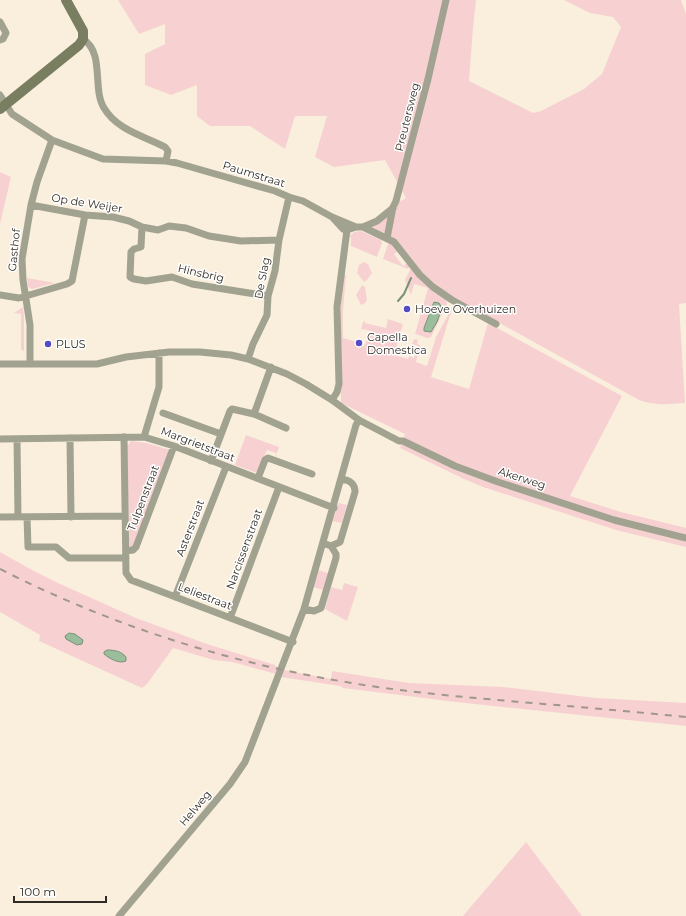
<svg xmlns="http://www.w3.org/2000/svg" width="686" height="916" font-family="Montserrat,sans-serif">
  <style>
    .green { fill: #f7d1d2 }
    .water { fill: #9abe9b; stroke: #7a9278 }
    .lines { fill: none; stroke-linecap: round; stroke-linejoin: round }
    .stream { stroke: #7a9278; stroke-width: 2 }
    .street { stroke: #a1a390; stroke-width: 7 }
    .secondary { stroke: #7a7e61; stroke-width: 10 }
    .rail { stroke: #9f9789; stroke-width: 2; stroke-dasharray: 7 7; stroke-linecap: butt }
    .poi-dot { fill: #554cc4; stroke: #fff; stroke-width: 1.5 }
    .labels { text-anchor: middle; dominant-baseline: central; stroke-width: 3; stroke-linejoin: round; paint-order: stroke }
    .street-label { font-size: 11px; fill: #302c25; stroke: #fff }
    .poi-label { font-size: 11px; fill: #302c25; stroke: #fff; text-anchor: start }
  </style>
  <rect width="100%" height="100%" fill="#faefdc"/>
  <path class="green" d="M118 0H476L473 28 469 81 533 113 541 111 584 89 602 74 621 27 613 17 590 13 564 0H681L686 14V303L679 304 685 403C669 404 654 406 639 400L447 294 425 276 400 244 389 236 397 203 406 198 385 160 334 167 315 157 327 116H295L285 149 250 126H210L197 116V85L171 95 145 85V54L165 44V24L139 34Z
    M0 172 11 177 0 224Z
    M389 215 384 234 370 226Z
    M361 231 381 240 382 243 377 257 351 246V237H349L354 232Z
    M390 243 398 251 394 254 403 266 408 263 410 266 408 269 383 259 388 244Z
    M364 262 368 264 372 273 367 280 364 282 357 273 359 265Z
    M411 268 428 287 446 300 447 304 431 337 428 338 415 334 428 288 414 284 411 295 405 280Z
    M343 275H346L343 310V338L357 342 356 344 364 346 372 331 361 329 363 322 365 321V323L386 328 388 319 403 324 394 355 408 359 409 356 414 358 418 346 412 344 414 339 418 340 417 344 420 345 416 362 427 366 436 337 453 306 431 377 469 389 488 323 622 396 570 496 621 512 686 528V547L616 530 483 487 464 479 400 448 405 434 341 403 340 318Z
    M27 278 55 283 32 289 28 287Z
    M362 285 365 287 367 300 365 303 361 305 356 295Z
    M23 307 24 316V351L21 350V314L14 313Z
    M246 435 279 447 275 458 276 453 267 450 257 473 235 465Z
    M131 441 147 443 170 450 133 547 129 548 127 446Z
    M338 503 347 505 342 523 332 521Z
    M0 552 32 570 58 583 136 618 207 644 275 665 278 669 276 674 232 662 214 660 173 648 147 684 142 688 39 641 40 635 0 612Z
    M318 570 328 573 329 575 323 590 313 587Z
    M344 583 358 587 347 621 325 609 331 587 342 590Z
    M284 670 331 679 332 671 409 683 503 687 596 698 686 703V726L456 702 343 688 340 686 281 677Z
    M526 842 582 916H463Z"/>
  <path class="water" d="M434 302 439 303 442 308 437 322 431 332 424 331V328Z
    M69 633 75 634 83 640 82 644 77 645 66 639 65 636Z
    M107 650C114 650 121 651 126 657V661C119 664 110 659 104 654V652Z"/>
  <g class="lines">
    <path class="stream" d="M398 301 404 294 411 278"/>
    <path class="street" d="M0 22 6 33 3 39 0 40
      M83 39C105 53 92 89 104 108 117 130 144 136 165 147L168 151 166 161
      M0 95 12 114 52 140 103 159 166 161 177 163 275 191 289 197 303 201 332 217 356 227
      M31 205 85 215 113 217 129 221 142 227 158 230 169 226 186 228 209 236 241 241 279 240
      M332 217 343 229 347 230
      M142 227 141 247 134 249 131 252 130 277 134 279 146 281 172 277 192 284 268 296
      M363 227 377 221 393 208
      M347 230 356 227H363L394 242 420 275 433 287 452 300 496 324
      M387 238 393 207 396 201 428 79 446 0
      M0 295 19 298 67 284 72 281 85 215
      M248 359 253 344 267 315 268 296 275 271 279 240 289 197
      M0 364H97L126 357 169 352H200L231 355 248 359 287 374 306 384 332 400 359 420 399 441H403L455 466 498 482 614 520 686 538
      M30 364V325L23 280 22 259 31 205 37 182 52 140
      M332 400 337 392 339 384 337 307 347 230
      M163 413 221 434
      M254 414 271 367
      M124 437 126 573 131 580 293 642
      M144 437 159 387V353
      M70 438 71 517
      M0 439 144 437 174 446 334 508
      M17 439 18 517
      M211 461 230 411 232 409 254 414 286 428
      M258 478 265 460 268 458 312 474
      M0 517 125 516
      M27 517 28 547H56L69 558H126
      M323 543 331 546 340 542 355 492C355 483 349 480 341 479
      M126 551 133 550 136 547 174 446
      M175 597 226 467
      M304 609 314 611 321 608 336 558V554L331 546
      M230 618 279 487
      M119 916 230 784 245 762 304 609 356 425 359 420"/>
    <path class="secondary" d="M0 109 79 45 83 39V31L66 0"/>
    <path class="rail" d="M0 569C106 623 222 661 340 681 396 691 452 696 509 701 568 706 627 711 686 717"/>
  </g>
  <g class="poi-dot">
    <circle cx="407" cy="309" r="4"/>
    <circle cx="359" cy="343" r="4"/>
    <circle cx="48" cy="344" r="4"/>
  </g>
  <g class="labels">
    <g class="street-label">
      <text transform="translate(407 117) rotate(-76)">Preutersweg</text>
      <text transform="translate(254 174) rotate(17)">Paumstraat</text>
      <text transform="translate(87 203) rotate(9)">Op de Weijer</text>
      <text transform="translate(14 250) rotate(-84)">Gasthof</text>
      <text transform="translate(201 273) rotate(13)">Hinsbrig</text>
      <text transform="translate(262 278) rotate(-79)">De Slag</text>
      <text transform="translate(198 444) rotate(21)">Margrietstraat</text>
      <text transform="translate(522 478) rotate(18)">Akerweg</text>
      <text transform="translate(143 498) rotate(-69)">Tulpenstraat</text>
      <text transform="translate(190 528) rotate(-69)">Asterstraat</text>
      <text transform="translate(244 549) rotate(-70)">Narcissenstraat</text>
      <text transform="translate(205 596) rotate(21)">Leliestraat</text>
      <text transform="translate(195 808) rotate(-50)">Helweg</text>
    </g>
    <g class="poi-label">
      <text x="415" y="309">Hoeve Overhuizen</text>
      <text x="367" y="337">Capella<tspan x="367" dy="13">Domestica</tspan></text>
      <text x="56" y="344">PLUS</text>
    </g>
  </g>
  <path d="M14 896v6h92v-6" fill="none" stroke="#302c25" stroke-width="2"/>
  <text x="20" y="896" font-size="12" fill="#302c25" stroke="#ffffff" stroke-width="3" paint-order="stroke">100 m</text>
</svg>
